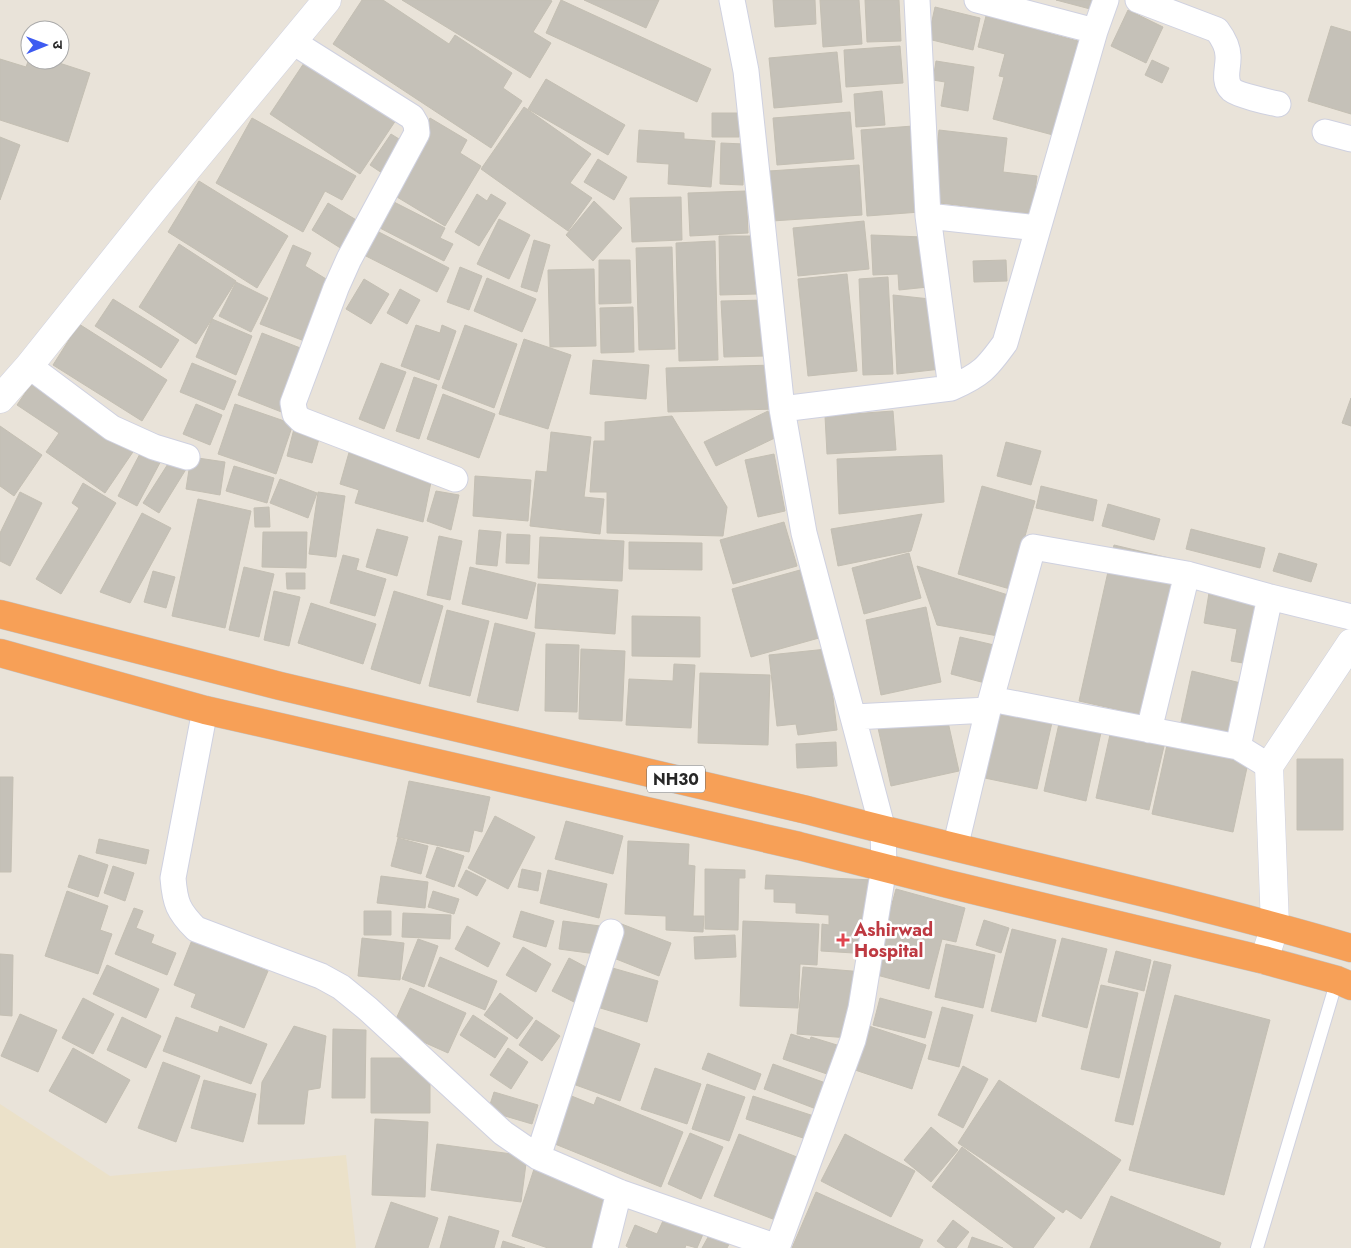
<svg xmlns="http://www.w3.org/2000/svg" width="1351" height="1248" font-family="Jost,'Noto Sans Devanagari',sans-serif">
  <style>
    .education { fill: #ebe1c9 }
    .building { fill: #c5c1b8; stroke: #c4bfb3 }
    .lines { fill: none; stroke-linecap: round; stroke-linejoin: round }
    .lane-casing { stroke: #cfd1e0; stroke-width: 14 }
    .street-casing { stroke: #cfd1e0; stroke-width: 27 }
    .secondary-casing { stroke: #cfd1e0; stroke-width: 29 }
    .highway-casing { stroke: #c3c3c3; stroke-width: 29 }
    .lane { stroke: #fff; stroke-width: 12 }
    .street { stroke: #fff; stroke-width: 25 }
    .secondary { stroke: #fff; stroke-width: 28 }
    .highway { stroke: #f7a057; stroke-width: 28 }
    .health-dot { fill: #e0444e; stroke: #fff; stroke-width: 2 }
    .labels { text-anchor: middle; dominant-baseline: central; stroke-width: 5; stroke-linejoin: round; paint-order: stroke }
    .shield { fill: #fff; stroke: #686868; stroke-width: 1 }
    .shield-label { font-size: 16px; font-weight: bold; fill: #272727 }
    .health-label { font-size: 18px; font-weight: bold; fill: #be3a42; stroke: #fff; text-anchor: start }
  </style>
  <rect width="100%" height="100%" fill="#e9e3d9"/>
  <path class="education" d="M0 1104 110 1176 346 1155 356 1248H0Z"/>
  <path class="building" d="M362 0H383L449 44 455 35 512 73 503 88 522 101 491 148 333 44Z
    M402 0H550L552 1 533 32 551 43 530 78Z
    M561 0 711 69 697 102 546 33Z
    M584 0H659L646 28Z
    M773 0H815L816 24 775 27Z
    M820 0H859L862 44 823 47Z
    M865 0H899L901 41 867 42Z
    M1056 0H1096L1094 10Z
    M935 7 980 18 973 50 928 39Z
    M1128 10 1163 27 1146 63 1111 46Z
    M986 16 1078 41 1053 135 993 119 1004 77 999 76 1005 54 978 47Z
    M1331 26 1351 32V114L1308 101Z
    M900 46 903 83 846 87 844 50Z
    M837 52 842 102 774 108 769 58Z
    M30 56V60H50L90 73 68 142 0 120V59L26 67Z
    M308 57 398 117 360 174 270 114Z
    M1152 60 1169 68 1162 83 1145 75Z
    M936 61 974 67 968 111 941 106 945 82 933 80Z
    M546 79 625 125 608 155 528 109Z
    M882 91 885 125 856 127 854 94Z
    M524 107 591 154 570 183 592 198 568 231 481 169Z
    M850 112 854 159 777 165 773 118Z
    M712 113H740L739 137H712Z
    M252 118 356 176 342 200 325 191 303 232 216 183Z
    M430 118 467 140 460 153 481 166 445 226 387 191Z
    M913 126 920 212 867 216 861 130Z
    M639 130 684 133V139L715 141 711 187 668 184 669 164 637 162Z
    M939 130 1007 138 1003 172 1037 176 1032 214 931 202Z
    M391 134 407 144 385 175 370 165Z
    M0 137 20 145 0 200Z
    M721 143 744 144 743 185 720 184Z
    M598 159 627 177 614 200 584 182Z
    M859 165 862 215 772 221 769 171Z
    M199 181 288 236 257 288 168 232Z
    M746 191 748 233 690 236 688 193Z
    M477 194 487 201 491 194 506 203 479 246 455 232Z
    M681 197 682 240 632 242 630 198Z
    M390 200 445 228 440 238 453 244 444 261 376 226Z
    M594 201 622 228 593 261 566 235Z
    M328 203 358 221 342 249 312 230Z
    M499 219 530 235 509 279 477 264Z
    M864 221 869 269 798 276 793 228Z
    M371 228 449 268 437 292 358 252Z
    M871 235 923 237 928 287 899 290 898 274 873 275Z
    M719 236H756L757 294 720 295Z
    M534 240 550 245 537 292 521 287Z
    M715 241 718 360 679 361 676 243Z
    M179 244 236 281 196 344 139 307Z
    M293 245 311 253 305 266 331 282 307 342 260 324Z
    M672 247 675 349 639 350 636 248Z
    M599 260H630L631 303 599 304Z
    M1006 260 1007 281 974 282 973 261Z
    M460 267 482 276 469 310 447 302Z
    M594 269 596 346 550 347 548 270Z
    M847 274 857 371 808 376 798 279Z
    M888 277 893 374 863 375 859 279Z
    M487 278 536 299 522 332 474 311Z
    M364 279 389 294 371 324 346 309Z
    M236 282 268 298 251 332 219 316Z
    M400 289 420 300 407 324 387 313Z
    M893 295 930 299 941 369 897 374Z
    M113 299 179 340 161 368 95 326Z
    M766 300V356L724 357 721 301Z
    M633 307 634 352 601 353 600 308Z
    M212 319 252 336 236 375 196 357Z
    M79 324 167 380 142 421 53 365Z
    M416 325 440 333 442 325 456 331 439 380 401 366Z
    M465 325 517 344 494 408 442 388Z
    M262 333 308 351 284 413 238 395Z
    M524 339 571 355 548 429 499 414Z
    M593 360 649 365 646 399 590 394Z
    M192 363 236 381 224 410 180 392Z
    M381 363 406 372 384 429 359 419Z
    M774 365 776 409 668 412 666 368Z
    M36 377 137 446 105 493 46 452 59 433 17 405Z
    M414 377 437 385 419 439 396 431Z
    M443 394 495 414 479 458 427 439Z
    M1351 398V426L1342 423Z
    M196 404 222 415 210 445 183 434Z
    M235 404 293 424 276 474 218 454Z
    M768 411 779 436 716 466 704 442Z
    M893 411 896 450 827 454 825 416Z
    M672 416 727 507 723 536 607 533V492H590L594 441H605V422Z
    M295 425 321 432 312 463 287 456Z
    M0 426 42 455 14 496 0 486Z
    M551 432 591 437 584 497 604 499 600 534 530 526 536 471 547 472Z
    M1006 442 1041 451 1031 485 997 476Z
    M144 446 163 457 137 506 118 496Z
    M350 449 431 482 423 522 355 503 359 490 340 484Z
    M774 454 785 511 758 517 745 460Z
    M942 455 944 502 839 514 837 459Z
    M173 456 188 466 159 513 143 503Z
    M191 457 225 462 220 495 186 489Z
    M234 466 274 478 267 503 226 491Z
    M475 476 531 480 528 521 473 516Z
    M280 479 317 493 308 518 270 503Z
    M83 483 116 503 61 594 36 579 79 508 72 503Z
    M982 486 1035 501 1010 589 958 574Z
    M1041 486 1097 500 1093 521 1036 508Z
    M436 491 459 495 451 530 427 521Z
    M20 492 42 503 10 566 0 561V533Z
    M318 492 345 496 336 557 309 554Z
    M198 499 251 511 225 628 172 616Z
    M1108 504 1160 519 1154 540 1102 526Z
    M269 507 270 527H255L254 508Z
    M142 513 171 528 130 603 100 592Z
    M922 514 911 551 838 566 831 529Z
    M784 522 797 566 733 584 720 540Z
    M377 529 408 537 397 576 366 567Z
    M1191 529 1265 548 1260 568 1186 549Z
    M479 530 501 532 497 566 476 564Z
    M263 532H307L306 568 262 567Z
    M507 534 530 535 529 564 506 563Z
    M439 536 462 541 450 600 427 595Z
    M540 537 624 541 622 581 538 578Z
    M629 542 702 543V570L629 569Z
    M1114 545 1186 562 1151 717 1079 701Z
    M909 553 921 598 864 614 852 568Z
    M1279 553 1317 564 1311 582 1273 571Z
    M343 555 359 559 356 570 386 579 375 616 330 603Z
    M917 566 1008 595 998 636 937 625Z
    M244 567 274 574 259 637 229 630Z
    M470 567 536 583 527 619 462 604Z
    M800 570 819 638 751 657 732 589Z
    M153 571 175 577 166 608 144 602Z
    M286 573H305V589H287Z
    M1212 575 1281 587 1267 667 1231 661 1237 629 1204 623Z
    M538 584 618 590 615 634 535 628Z
    M274 591 300 597 289 646 264 640Z
    M394 591 443 606 420 684 371 669Z
    M311 603 376 624 363 664 298 643Z
    M926 607 941 682 881 695 866 620Z
    M447 610 489 621 470 696 429 686Z
    M632 616 700 617V657L632 656Z
    M495 623 535 633 518 711 477 702Z
    M960 637 994 645 985 683 951 674Z
    M546 644 579 645 577 712 545 711Z
    M581 649 625 651 622 721 579 719Z
    M827 649 837 730 798 735 796 724 777 726 769 655Z
    M674 664 695 665 691 728 626 725 629 679 673 681Z
    M1192 671 1257 687 1246 737 1181 722Z
    M700 673 770 675 768 745 698 743Z
    M995 705 1053 718 1037 789 980 777Z
    M946 713 959 771 891 786 878 728Z
    M1060 719 1102 728 1086 801 1044 791Z
    M1111 730 1165 742 1149 810 1096 798Z
    M836 742 837 766 797 768 796 744Z
    M1167 745 1248 763 1233 832 1152 814Z
    M1297 759H1343V830H1297Z
    M0 777H13L11 872H0Z
    M409 781 490 797 482 832 474 830 469 852 397 837Z
    M495 816 535 837 508 889 468 868Z
    M566 821 623 836 613 874 555 859Z
    M398 838 428 846 421 874 391 866Z
    M99 839 149 850 146 864 96 853Z
    M628 841 689 844 688 865 695 866 693 916H704L703 932 666 930V916L625 914Z
    M437 847 464 856 454 887 426 877Z
    M79 855 108 865 98 897 68 887Z
    M113 866 134 873 125 901 104 893Z
    M522 869 541 873 538 891 518 887Z
    M705 869 745 870V878H739L738 930 705 929Z
    M466 870 486 880 477 896 458 886Z
    M548 870 607 884 599 918 540 903Z
    M766 875 873 880 870 954 821 951 822 924 829 925V915L796 913V903L774 902V889H765Z
    M381 876 428 882 425 908 377 903Z
    M896 889 965 908 956 942 942 939 929 989 873 974Z
    M67 891 108 906 100 930 112 934 98 974 45 956Z
    M433 891 459 899 454 914 428 907Z
    M134 908 143 911 136 928 154 935 151 943 176 953 167 975 115 954Z
    M364 911H391V935H364Z
    M521 911 554 921 546 947 513 937Z
    M403 913 451 915 450 939 402 937Z
    M984 920 1009 928 1001 953 976 945Z
    M563 921 600 926 596 954 559 949Z
    M743 921 819 924 817 965 800 964 798 1008 740 1006Z
    M619 923 671 943 659 976 606 955Z
    M467 926 500 943 488 967 455 949Z
    M1012 929 1056 940 1036 1022 991 1011Z
    M735 935 736 957 695 959 694 937Z
    M362 938 404 943 400 980 358 976Z
    M1062 938 1107 949 1087 1028 1042 1016Z
    M418 939 438 946 424 987 402 979Z
    M192 940 268 971 244 1028 191 1007 196 994 174 985Z
    M946 944 995 955 983 1008 935 997Z
    M523 947 551 964 536 992 506 975Z
    M1116 951 1151 960 1144 991 1108 982Z
    M0 954 13 955 12 1016 0 1015Z
    M440 957 497 981 485 1010 428 986Z
    M569 958 599 974 582 1006 552 991Z
    M1154 961 1171 965 1133 1125 1115 1121Z
    M107 965 159 989 146 1018 93 994Z
    M609 967 658 981 647 1022 597 1007Z
    M803 967 864 972 849 1038 797 1034Z
    M1101 985 1138 993 1119 1078 1081 1069Z
    M410 988 466 1013 448 1053 392 1028Z
    M500 993 533 1018 517 1039 484 1015Z
    M1175 995 1270 1020 1224 1195 1129 1170Z
    M83 998 114 1014 93 1054 62 1038Z
    M880 998 932 1012 925 1038 873 1025Z
    M942 1007 973 1015 959 1067 928 1059Z
    M20 1014 57 1030 38 1072 1 1056Z
    M473 1015 508 1038 495 1058 460 1035Z
    M122 1017 161 1036 146 1068 107 1050Z
    M176 1017 218 1033 220 1026 267 1044 251 1084 163 1051Z
    M536 1020 560 1036 542 1061 519 1045Z
    M294 1026 326 1036 320 1088 308 1090 304 1124H258L262 1082Z
    M869 1026 926 1045 912 1089 855 1070Z
    M593 1027 640 1044 620 1101 573 1084Z
    M333 1029 366 1030 365 1098H332Z
    M791 1034 810 1040 811 1037 837 1045 827 1074 783 1059Z
    M73 1048 130 1080 106 1123 49 1091Z
    M508 1048 528 1062 511 1089 490 1075Z
    M708 1053 761 1074 755 1090 702 1069Z
    M371 1058H430V1113H371Z
    M163 1062 200 1076 176 1142 138 1128Z
    M773 1064 834 1086 824 1112 764 1089Z
    M963 1066 988 1079 963 1128 938 1115Z
    M655 1068 701 1084 687 1124 641 1109Z
    M204 1080 256 1094 243 1142 191 1128Z
    M999 1080 1121 1160 1081 1219 1066 1209 1063 1213 958 1143Z
    M707 1084 745 1097 729 1141 692 1129Z
    M494 1092 538 1105 532 1124 488 1111Z
    M569 1095 594 1105 597 1097 683 1132 661 1187 550 1142Z
    M753 1096 826 1120 818 1143 746 1119Z
    M375 1119 428 1122 425 1197 372 1195Z
    M931 1127 958 1150 931 1182 904 1160Z
    M690 1133 723 1147 701 1199 668 1184Z
    M739 1134 812 1163 788 1225 714 1196Z
    M845 1134 915 1171 891 1217 821 1181Z
    M437 1144 527 1156 521 1202 431 1190Z
    M962 1147 1055 1218 1033 1248H1014L932 1187Z
    M535 1166 616 1193 598 1248H548L512 1236Z
    M816 1192 923 1240 919 1248H792Z
    M1111 1196 1221 1243 1219 1248H1090Z
    M672 1201 710 1218 697 1248 686 1245 685 1248H629L626 1246 635 1225 657 1234Z
    M391 1202 438 1218 428 1248H375Z
    M449 1216 499 1231 494 1248H440Z
    M953 1220 969 1232 956 1248H946L937 1241Z
    M717 1221 736 1231 727 1248H702Z
    M972 1237 1003 1248H968Z
    M503 1241 525 1248H501Z"/>
  <g class="lines">
    <g class="lane-casing">
      <path id="lane" d="M1257 1248 1337 980"/>
    </g>
    <g class="street-casing">
      <path id="street" d="M732 0 746 71 782 409 804 533 883 830 884 867 861 1008 853 1040 777 1248
        M917 0 928 216 951 388
        M977 0 1095 31
        M1138 0 1217 30C1223 38 1228 46 1228 56 1229 67 1222 81 1232 90 1238 95 1268 102 1278 104
        M293 42 412 117 416 124 417 133 349 259 336 288 293 403 295 414 301 420 455 479
        M1325 132 1351 139
        M928 216 1038 228
        M29 366 112 428 154 447 187 457
        M782 409 951 388C981 375 987 368 1005 343L1095 31 1106 0
        M991 699 1238 747 1269 766
        M205 710 173 878C175 903 178 911 196 929L321 976 341 987 368 1009 503 1133 538 1157 619 1192 777 1247
        M854 717 988 710
        M1149 730 1187 574
        M1238 747 1270 597
        M955 848 988 710 1033 547 1187 574 1270 597 1351 617
        M538 1157 611 932
        M605 1248 619 1192"/>
    </g>
    <g class="secondary-casing">
      <path id="secondary" d="M0 399 29 366 159 203 327 0
        M1264 960 1275 926 1269 766 1351 643"/>
    </g>
    <g class="highway-casing">
      <path id="highway" d="M0 614 280 686 807 810C988 858 1171 895 1351 948
        M0 653 205 710 799 846 948 884 1264 960 1337 980 1351 986"/>
    </g>
    <use href="#lane" class="lane"/>
    <use href="#street" class="street"/>
    <use href="#secondary" class="secondary"/>
    <use href="#highway" class="highway"/>
  </g>
  <path class="health-dot" d="M840.5 932.5h5v5h5v5h-5v5h-5v-5h-5v-5h5z"/>
  <g class="labels">
    <rect class="shield" x="647" y="765.5" width="58" height="27" rx="4"/>
    <g class="shield-label">
      <text x="676" y="779">NH30</text>
    </g>
    <g class="health-label">
      <text x="854" y="930">Ashirwad<tspan x="854" dy="21">Hospital</tspan></text>
    </g>
  </g>
  <g transform="translate(45 45) rotate(89)"><circle r="24" fill="#ffffff" stroke="#a9a9a9"/>
  <path d="M0-4L9 19L0 12L-9 19Z" fill="#3e5bf1"/>
  <text y="-8" font-size="14" font-weight="bold" text-anchor="middle" fill="#272727">उ</text>
  </g>
</svg>
